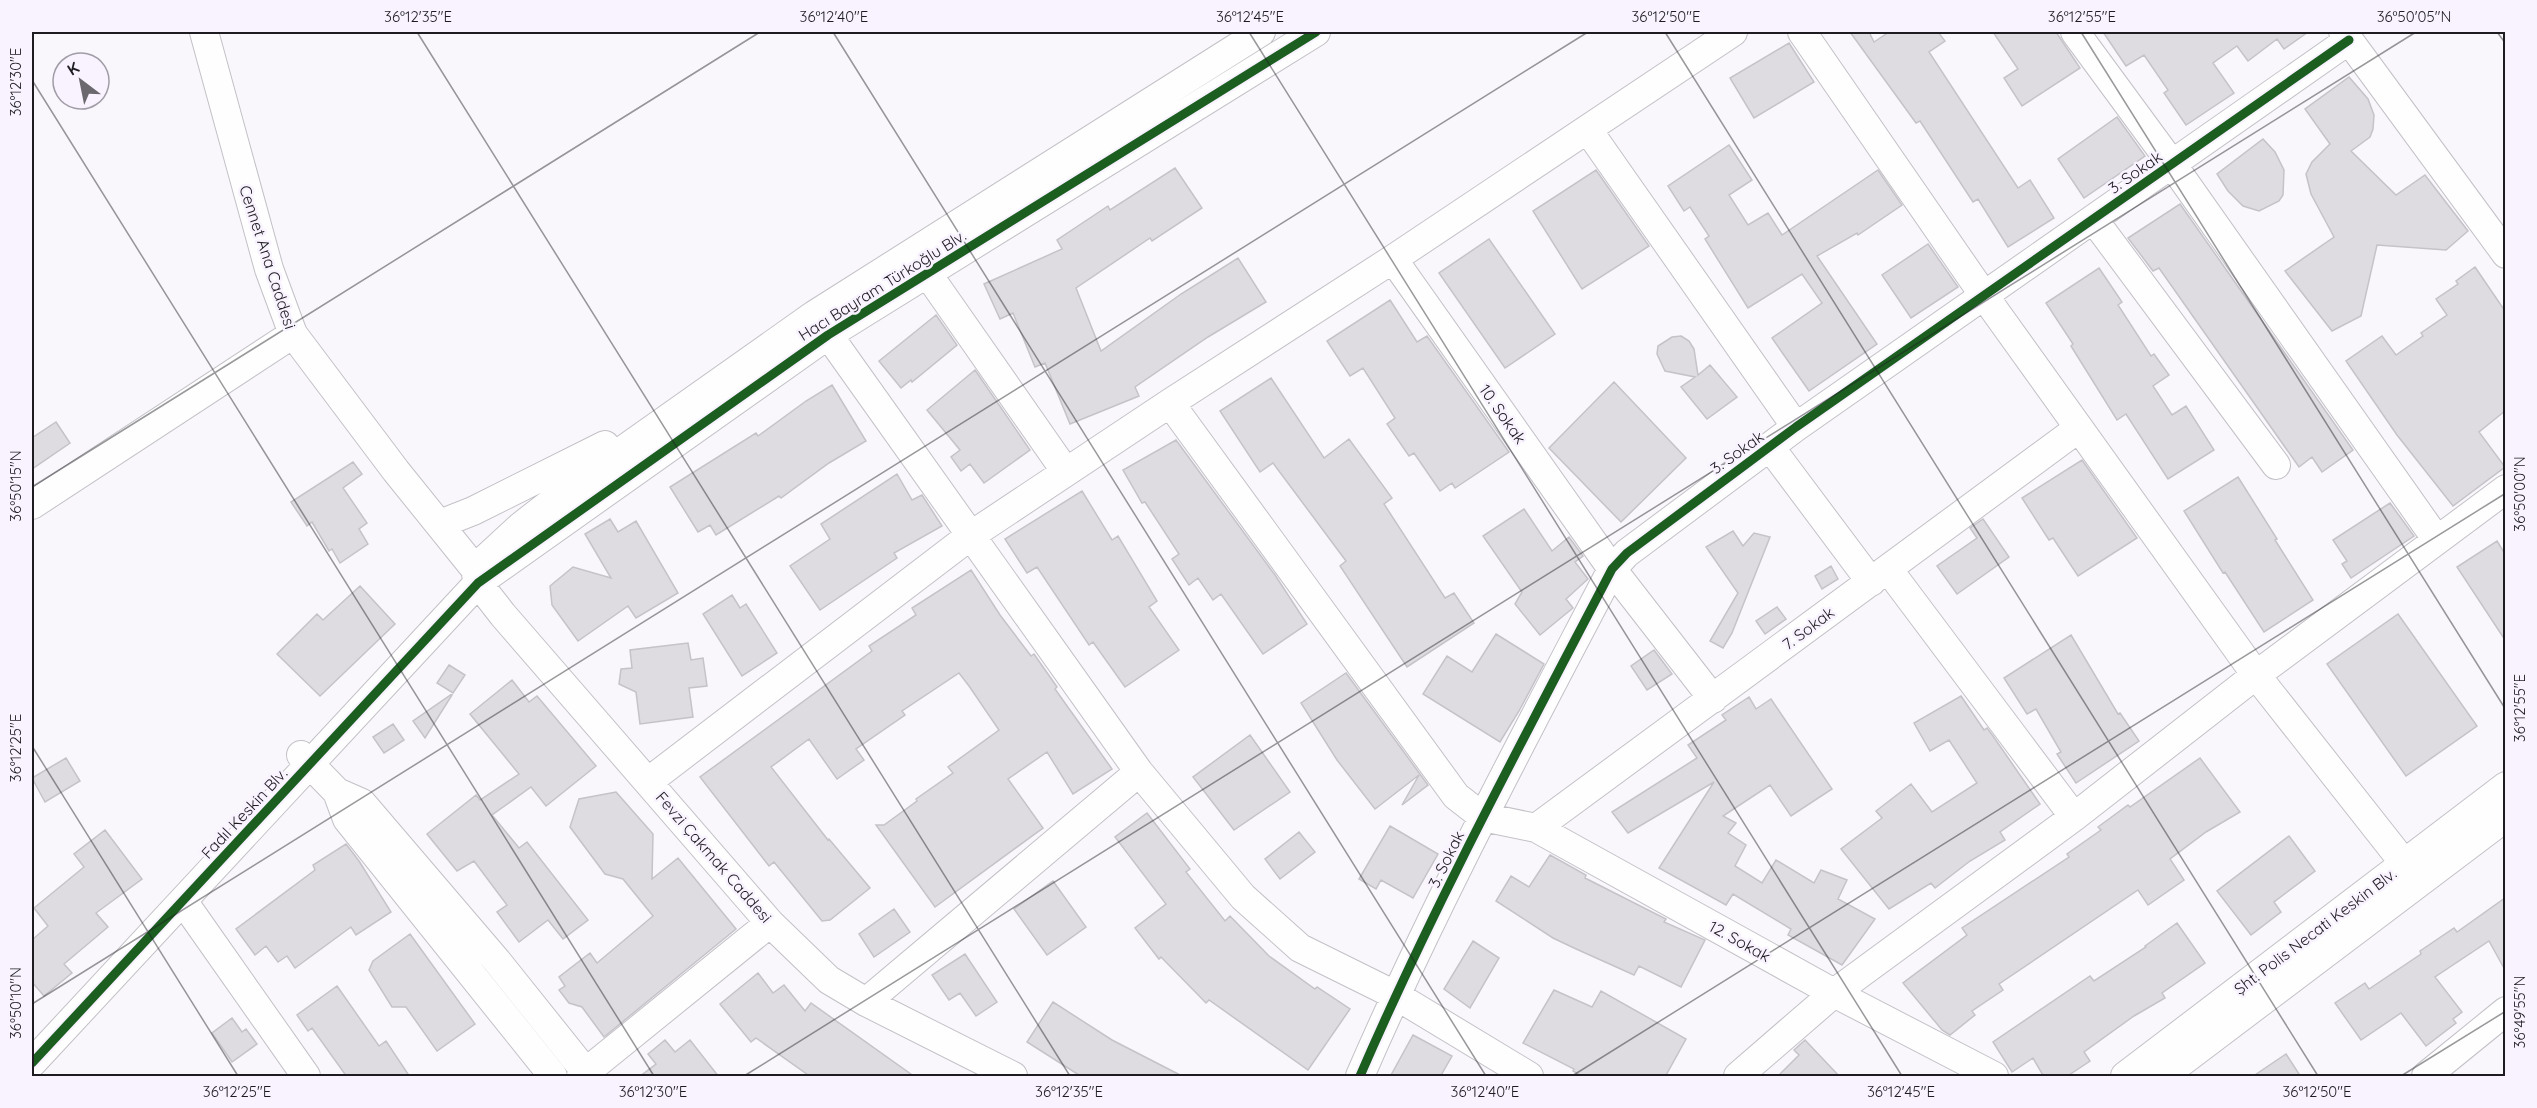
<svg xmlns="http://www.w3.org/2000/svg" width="2537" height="1108" font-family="Quicksand,sans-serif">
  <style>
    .building { fill: #dedce1; stroke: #c5c2c8; stroke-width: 1.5 }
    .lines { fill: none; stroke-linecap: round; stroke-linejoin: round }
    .minor-casing { stroke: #c3c1c6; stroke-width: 30 }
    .minor { stroke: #fefeff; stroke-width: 28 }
    .cycleway-casing { stroke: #f8f3ff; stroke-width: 13 }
    .cycleway { stroke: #1b5e20; stroke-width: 9 }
    .ticks { fill: none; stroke: #1e1c21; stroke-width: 1.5; stroke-opacity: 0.45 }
    .labels { text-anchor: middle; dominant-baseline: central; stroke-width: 5; stroke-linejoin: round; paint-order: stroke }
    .street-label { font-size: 16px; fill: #1e1c21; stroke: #f8f3ff }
    .neatline { fill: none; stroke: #1e1c21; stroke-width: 2 }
    .ticks-label { font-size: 15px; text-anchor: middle; fill: #1e1c21 }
  </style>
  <rect width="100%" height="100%" fill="#f9f6fc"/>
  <path class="building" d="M1850 32H1869L1874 42 1889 32H1938L1945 41 1929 52 2018 188 2030 180 2054 218 2008 247 1978 199 1973 202 1920 121 1916 123Z
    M1993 32H2056L2080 68 2022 106 2004 78 2018 69Z
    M2103 32H2308L2284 49 2277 39 2248 61 2237 46 2213 63 2234 93 2186 125 2164 93 2168 90 2144 55 2126 66Z
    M1789 43 1814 82 1754 118 1730 78Z
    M2349 77 2368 99 2374 115 2373 129 2370 137 2351 151 2396 195 2425 175 2468 231 2446 250 2377 245 2361 316 2332 331 2285 271 2334 237 2311 194 2306 174 2312 162 2330 144 2305 109Z
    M2117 117 2145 156 2084 198 2058 159Z
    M2263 139 2275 152 2284 170 2283 195 2279 201 2259 211 2243 206 2228 191 2217 174Z
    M1729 145 1752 180 1729 195 1748 225 1768 213 1782 235 1878 170 1902 205 1858 235 1857 233 1817 256 1877 344 1809 391 1772 338 1822 303 1802 274 1748 308 1705 239 1709 236 1690 207 1684 211 1668 186Z
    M1175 168 1202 208 1152 241 1150 238 1076 288 1101 351 1181 294 1238 258 1266 302 1208 337 1135 387 1139 396 1070 424 1045 363 1035 367 1013 313 1000 319 984 284 1062 249 1057 240 1108 206 1110 210Z
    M1596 170 1649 246 1582 289 1533 211Z
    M2180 204 2353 450 2322 472 2312 457 2299 467 2159 268 2153 271 2128 238Z
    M1489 239 1555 334 1505 368 1439 273Z
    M1928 244 1958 287 1911 318 1882 275Z
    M2475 267 2505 311V411L2479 432 2505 467 2453 506 2397 435 2346 361 2382 336 2396 355 2423 336 2421 333 2447 315 2436 299 2458 284 2456 281Z
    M2099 268 2122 302 2118 305 2151 356 2154 354 2169 375 2153 386 2172 415 2186 406 2214 450 2168 479 2126 414 2117 420 2071 346 2073 344 2046 303Z
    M1390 300 1417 342 1427 336 1509 452 1455 488 1452 483 1440 491 1414 453 1409 456 1387 424 1395 418 1363 368 1350 376 1327 341Z
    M936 315 957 345 912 382 911 380 901 388 879 361Z
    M1681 336 1689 341 1694 349 1698 375 1710 365 1737 397 1707 419 1681 387 1695 377 1665 371 1657 354 1658 346 1672 337Z
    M975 370 1030 450 984 483 970 464 961 471 951 457 960 450 927 410Z
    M1271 378 1324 458 1349 439 1392 498 1384 504 1445 598 1454 593 1474 623 1407 667 1340 566 1346 561 1273 463 1260 472 1220 411Z
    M1614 382 1686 458 1621 522 1549 448Z
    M832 385 866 441 829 463 781 498 779 496 716 535 710 525 698 532 670 487 756 433 758 436 806 401Z
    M56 422 70 443 32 469V438Z
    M1176 440 1275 575 1307 624 1263 654 1221 594 1213 600 1198 578 1189 585 1172 559 1179 554 1145 502 1142 503 1123 470Z
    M2082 460 2137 538 2078 576 2053 538 2049 540 2022 498Z
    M353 462 362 474 343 488 367 523 359 529 368 544 340 563 332 549 329 551 312 522 307 526 291 502Z
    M897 474 912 500 922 495 942 526 894 553 897 558 820 610 790 566 830 539 821 524Z
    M2238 477 2277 539 2275 540 2313 600 2264 632 2225 572 2223 573 2184 511Z
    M1082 491 1112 540 1118 536 1157 601 1149 607 1179 650 1125 687 1093 642 1089 645 1037 567 1027 573 1005 539Z
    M2390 503 2414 536 2351 578 2342 564 2347 561 2333 540Z
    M1524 509 1552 551 1569 537 1583 556 1575 562 1588 579 1566 599 1573 608 1540 635 1515 604 1522 592 1483 536Z
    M610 519 618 532 636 521 678 593 636 618 628 606 578 641 552 605 550 586 573 567 611 578 585 534Z
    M1983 519 2009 557 1957 594 1937 566 1977 538 1970 528Z
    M1733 531 1743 546 1754 533 1770 537 1732 633 1723 648 1710 641 1738 593 1706 547Z
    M2497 541 2505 554V640L2457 567Z
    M1831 566 1838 579 1822 589 1815 576Z
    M971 570 1000 615 1031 656 1034 654 1057 687 1055 689 1112 769 1073 794 1047 752 1008 779 1043 828 935 907 876 825H884L917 801 916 799 953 773 948 767 999 730 969 686 959 673 902 711 905 715 856 749 864 760 837 779 809 739 771 767 828 840 829 839 870 888 830 920 822 921 774 862 769 866 700 777 872 651 869 646 916 615 912 608Z
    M360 586 395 624 320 696 277 654 317 614 323 620Z
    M732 595 740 608 746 604 777 653 742 676 703 614Z
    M1777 607 1786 619 1765 634 1756 621Z
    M2398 614 2477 726 2406 776 2327 664Z
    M1496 634 1544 664 1519 711 1500 742 1423 694 1447 656 1472 672Z
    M2071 635 2118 714 2120 713 2139 741 2076 783 2057 754 2061 752 2036 709 2027 714 2004 678Z
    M688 643 691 660 703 658 707 686 689 688 693 717 640 724 636 692 619 684 621 669 632 668 630 650Z
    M1654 650 1672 674 1647 690 1631 666Z
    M449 665 465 675 453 693 437 683Z
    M1346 673 1428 785 1402 805 1419 775 1375 809 1337 760 1301 703Z
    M512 680 529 702 537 696 596 766 546 806 531 787 492 815 519 848 527 842 588 920 563 939 548 920 519 942 497 912 507 905 474 861 457 871 427 834 476 795 480 800 519 774 470 714Z
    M452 694V695L425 738 413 721Z
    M1961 696 1984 730 1987 728 1993 736 2040 804 2000 832 2005 840 1970 861 1935 888 1931 883 1889 909 1841 849 1882 818 1876 811 1911 784 1932 812 1977 783 1949 740 1930 751 1914 723Z
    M1749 697 1756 709 1771 699 1832 789 1791 816 1770 785 1723 816 1736 823 1728 833 1746 845 1735 866 1762 883 1776 860 1814 883 1821 870 1847 880 1838 899 1875 919 1842 965 1788 935 1791 929 1733 894 1726 905 1659 868 1714 782 1628 833 1612 812 1697 758 1688 745 1726 720 1722 715Z
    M393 724 404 740 384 753 373 737Z
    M1250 735 1290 792 1234 830 1193 777Z
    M66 758 80 781 45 802 32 778Z
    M2200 758 2240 812 2206 832 2170 859 2184 880 2148 905 2138 890 1999 984 2003 990 1972 1011 1975 1015 1950 1035 1942 1030 1903 983 1967 935 1962 928 2069 857 2067 854 2101 830 2098 827 2128 805 2130 807Z
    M616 792 653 834 652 879 678 858 736 929 604 1037 582 1007 569 1003 559 990 565 986 559 977 590 953 597 963 653 916 623 879 605 874 570 827 579 799Z
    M1147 813 1190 869 1186 872 1225 921 1230 916 1269 956 1315 989 1317 987 1350 1009 1308 1070 1209 1000 1206 1003 1161 957 1159 959 1135 928 1166 904 1115 837Z
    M1390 826 1438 854 1413 898 1381 880 1376 889 1359 879Z
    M105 830 142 879 96 913 108 927 64 964 72 973 44 996 32 982V940L48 926 34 908 84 867 74 854Z
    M1299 832 1315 852 1280 879 1265 859Z
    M2289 836 2315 871 2274 902 2281 912 2251 935 2217 891Z
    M346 844 359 861 391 912 356 935 351 927 295 968 287 956 278 962 266 946 255 955 236 929 315 870 313 865Z
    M1550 855 1586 875 1585 878 1666 919 1664 922 1705 940 1681 987 1639 966 1634 975 1574 948 1553 938 1496 901 1511 876 1529 887Z
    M1053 881 1086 927 1047 955 1014 909Z
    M2505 898V970L2489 941 2435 977 2462 1012 2453 1019 2456 1023 2426 1046 2401 1013 2361 1040 2335 1003 2365 983 2369 989 2421 954 2420 951 2454 928 2457 932Z
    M894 909 910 932 874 957 859 934Z
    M2177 923 2205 963 2162 993 2165 998 2134 1016 2084 1052 2090 1061 2066 1077H2044L2033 1058 2012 1072 1993 1042 2090 976 2094 981 2146 947 2145 946Z
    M410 934 475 1024 437 1051 406 1007H392L369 970 373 961Z
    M1473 941 1499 958 1470 1008 1444 989Z
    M965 954 997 1002 976 1016 960 993 949 1000 932 975Z
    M758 973 773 993 784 985 805 1011 811 1003 915 1077H811L756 1038 751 1042 720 1004Z
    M337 986 379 1046 386 1041 410 1077H347L312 1028 308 1031 297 1015Z
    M1554 990 1592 1007 1601 991 1686 1039 1665 1077H1583L1573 1071 1574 1069 1523 1043Z
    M1053 1002 1112 1040 1184 1077H1082L1027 1042Z
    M232 1018 242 1032 246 1029 257 1044 232 1062 212 1033Z
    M1413 1035 1452 1056 1440 1077H1390Z
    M665 1040 675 1052 690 1040 719 1077H639L656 1064 648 1054Z
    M1805 1040 1840 1077H1777L1799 1055 1794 1050Z
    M2286 1054 2301 1077H2252Z"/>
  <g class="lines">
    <g class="minor-casing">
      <path id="minor" d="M204 32 269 269 293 334 396 471 475 569 478 583 503 615 770 923 829 980 866 1002 1013 1076
        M1802 32 1985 297 2256 675 2419 882
        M2075 32 2172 164 2437 540
        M2343 32 2506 254
        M1588 130 1796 427
        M2094 220 2276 465
        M1393 259 1612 569 1713 699
        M927 273 1066 472
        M817 319 1139 772 1243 897 1300 948 1395 995 1529 1076
        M1170 403 1456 796 1483 817 1536 828 1834 993 1994 1076
        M1770 447 1871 582
        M32 505 293 334
        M440 524 473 511 605 445
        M483 561 521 526 575 484 814 315 1261 32
        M1888 569 2074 817
        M301 755 337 792 362 803 497 961 589 1076
        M649 781 970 536 1170 403 1393 259 1733 32
        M337 792 347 819 553 1076
        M1536 828 2079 428
        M183 901 306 1076
        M866 1002 1139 772
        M32 1063 478 583 828 335 1316 32
        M581 1076 770 923
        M1360 1076C1435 903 1525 736 1612 569L1627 553 1796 427 2349 40
        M1738 1076 1834 993 2074 817 2256 675 2506 489
        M2125 1076 2506 786
        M2163 1076 2506 817
        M2426 1076 2506 1011"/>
    </g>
    <use href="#minor" class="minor"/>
    <g class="cycleway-casing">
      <path id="cycleway" d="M32 1063 478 583 828 335 1316 32
        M1360 1076C1435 903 1525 736 1612 569L1627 553 1796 427 2349 40"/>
    </g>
    <use href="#cycleway" class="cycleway"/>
  </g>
  <path class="ticks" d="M417 32 1070 1076M833 32 1486 1076M1249 32 1902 1076M1665 32 2318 1076M2081 32 2506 710M2497 32 2506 44M32 80 654 1076M32 487 760 32M32 746 238 1076M32 1004 1588 32M744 1076 2416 32M1572 1076 2506 493M2401 1076 2506 1011"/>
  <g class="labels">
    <g class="street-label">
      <text transform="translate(2135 172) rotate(-35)">3. Sokak</text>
      <text transform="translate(268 257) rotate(72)">Cennet Ana Caddesi</text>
      <text transform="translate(882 285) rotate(-32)">Hacı Bayram Türkoğlu Blv.</text>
      <text transform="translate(1503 414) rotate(55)">10. Sokak</text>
      <text transform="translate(1737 452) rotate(-36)">3. Sokak</text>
      <text transform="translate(1808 628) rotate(-37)">7. Sokak</text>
      <text transform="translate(244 813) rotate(-47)">Fadıl Keskin Blv.</text>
      <text transform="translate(714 857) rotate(49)">Fevzi Çakmak Caddesi</text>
      <text transform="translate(1446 859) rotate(-64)">3. Sokak</text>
      <text transform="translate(2315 931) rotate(-37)">Şht. Polis Necati Keskin Blv.</text>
      <text transform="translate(1740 941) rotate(29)">12. Sokak</text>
    </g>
  </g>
  <rect width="2537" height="1108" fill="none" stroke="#f8f3ff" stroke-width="66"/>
  <g transform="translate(81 81) rotate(328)"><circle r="28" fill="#f8f3ff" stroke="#a19da6" stroke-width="1.5"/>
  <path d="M0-4.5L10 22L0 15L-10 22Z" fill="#6b686e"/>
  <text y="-9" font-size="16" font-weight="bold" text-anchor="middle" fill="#1e1c21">K</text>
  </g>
  <rect x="33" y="33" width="2471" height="1042" class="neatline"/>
  <g class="ticks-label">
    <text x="418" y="22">36°12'35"E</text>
    <text x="834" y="22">36°12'40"E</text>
    <text x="1250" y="22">36°12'45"E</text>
    <text x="1666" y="22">36°12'50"E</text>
    <text x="2082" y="22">36°12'55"E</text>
    <text x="2414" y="22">36°50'05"N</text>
    <text transform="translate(16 82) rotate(-90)" y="5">36°12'30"E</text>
    <text transform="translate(16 486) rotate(-90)" y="5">36°50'15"N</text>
    <text transform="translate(2520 494) rotate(-90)" y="5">36°50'00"N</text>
    <text transform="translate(2520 708) rotate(-90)" y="5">36°12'55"E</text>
    <text transform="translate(16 748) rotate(-90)" y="5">36°12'25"E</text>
    <text transform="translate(16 1003) rotate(-90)" y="5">36°50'10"N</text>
    <text transform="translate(2520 1012) rotate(-90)" y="5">36°49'55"N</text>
    <text x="237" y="1097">36°12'25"E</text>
    <text x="653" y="1097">36°12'30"E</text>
    <text x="1069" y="1097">36°12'35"E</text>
    <text x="1485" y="1097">36°12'40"E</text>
    <text x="1901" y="1097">36°12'45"E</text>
    <text x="2317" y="1097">36°12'50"E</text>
  </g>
</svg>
